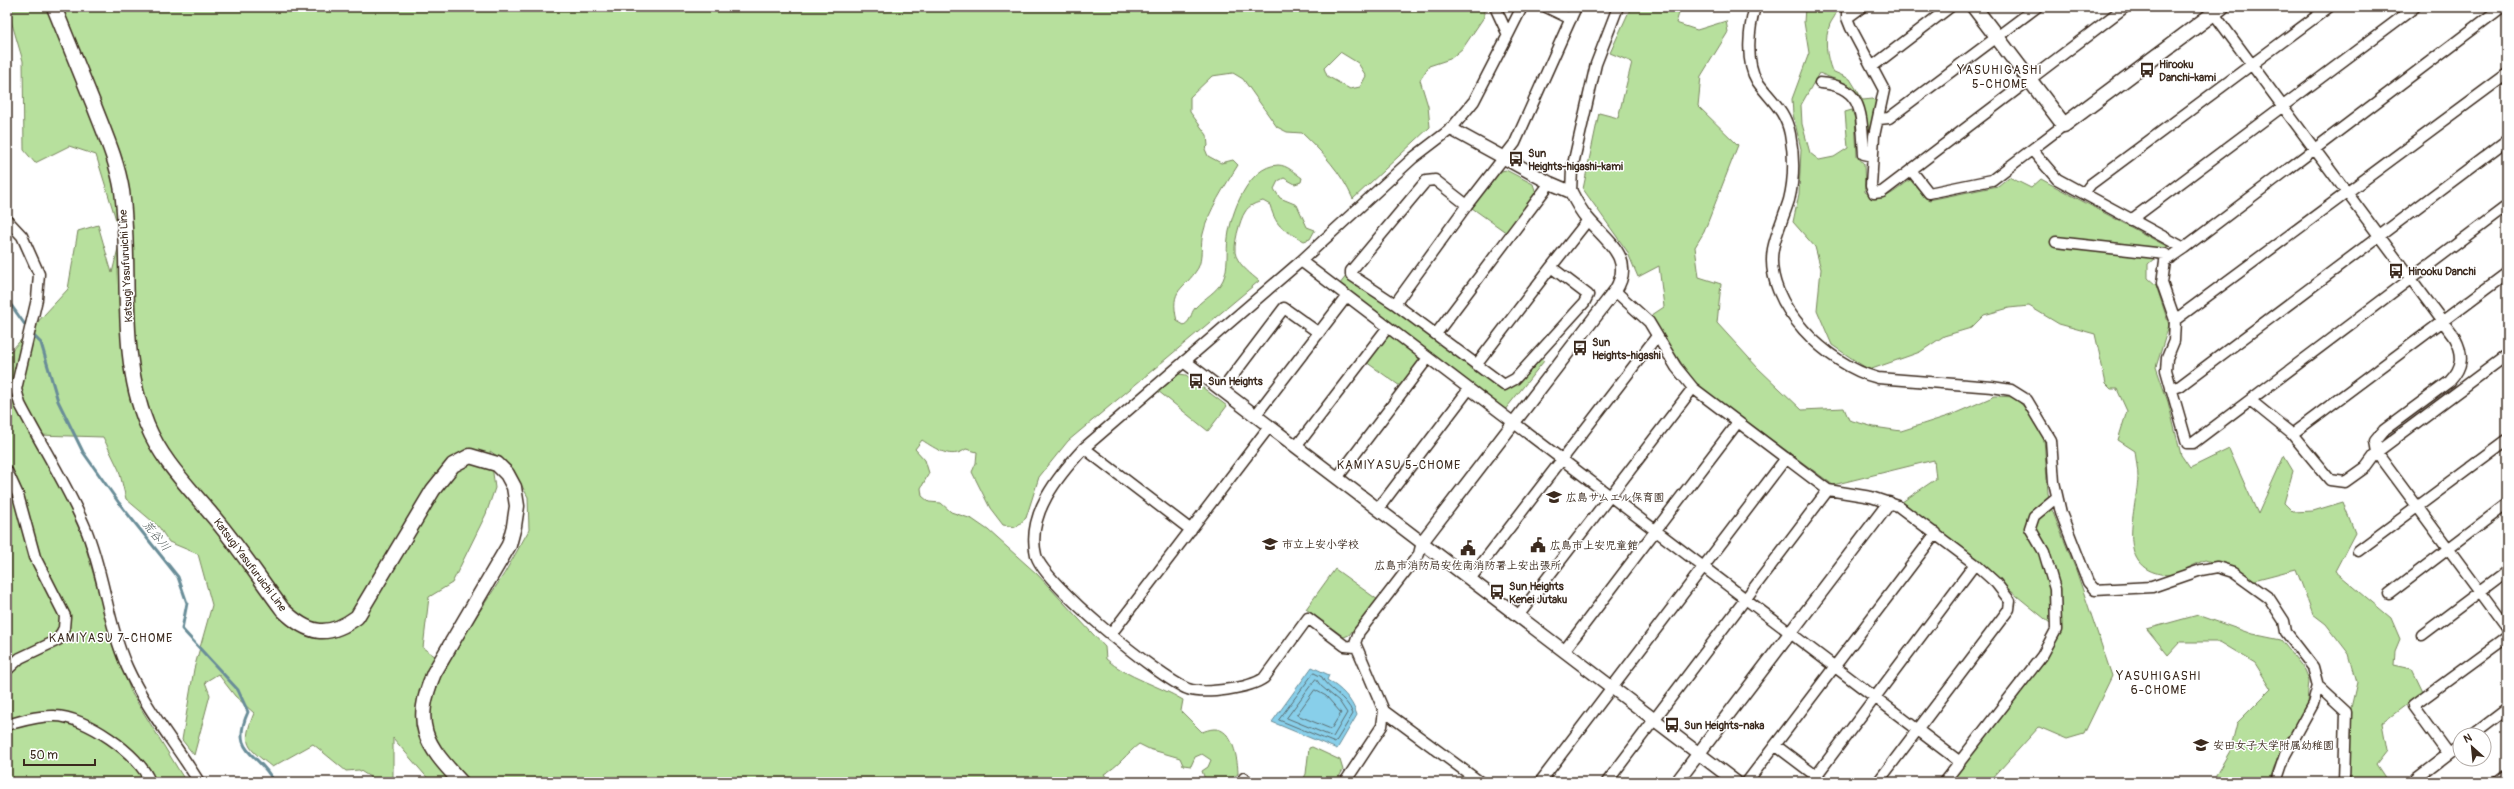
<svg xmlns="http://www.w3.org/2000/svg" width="2514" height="789" font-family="Pangolin,'Klee One',sans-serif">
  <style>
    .green { fill: #b7e09d; stroke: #79855e; fill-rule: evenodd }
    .water { fill: #88cfea; stroke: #698d98 }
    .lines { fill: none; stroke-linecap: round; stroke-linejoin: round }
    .shore { stroke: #5a6c70; stroke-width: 1 }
    .stream { stroke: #698d98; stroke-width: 3 }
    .minor-casing { stroke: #3b2a1e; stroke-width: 13 }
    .tertiary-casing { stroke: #3b2a1e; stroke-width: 15 }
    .secondary-casing { stroke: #3b2a1e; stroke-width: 17 }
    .minor { stroke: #fff; stroke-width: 10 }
    .tertiary { stroke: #fff; stroke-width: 12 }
    .secondary { stroke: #fff; stroke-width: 14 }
    .labels { text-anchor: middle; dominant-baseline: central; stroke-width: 3; stroke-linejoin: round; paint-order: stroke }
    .poi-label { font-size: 11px; font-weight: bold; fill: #3b2a1e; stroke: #fff; text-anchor: start }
    .street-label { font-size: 11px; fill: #3b2a1e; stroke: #fff }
    .neighbourhood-label { font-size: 12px; letter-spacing: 1px; fill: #3b2a1e; stroke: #fff }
    .water-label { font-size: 12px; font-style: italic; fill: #525c5b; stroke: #fff }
  </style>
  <rect width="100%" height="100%" fill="#fff"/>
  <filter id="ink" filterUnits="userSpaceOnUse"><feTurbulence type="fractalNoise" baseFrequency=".025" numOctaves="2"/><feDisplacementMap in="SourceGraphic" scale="8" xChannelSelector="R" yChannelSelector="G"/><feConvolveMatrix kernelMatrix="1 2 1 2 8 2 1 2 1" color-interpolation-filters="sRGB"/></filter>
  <g filter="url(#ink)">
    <path class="green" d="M7 7H1484V17L1463 48 1450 59 1429 66 1420 80 1428 106 1430 127 1353 199C1341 172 1323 153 1302 133L1287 132 1277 127 1243 79 1233 73 1212 76 1190 97V112L1207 135 1208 146 1205 149 1208 156 1221 163 1233 160 1238 165C1225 186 1208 211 1203 234 1200 244 1203 259 1198 268 1184 291 1169 287 1177 321L1184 325C1192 320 1190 314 1195 308 1204 298 1217 292 1223 280 1229 267 1226 252 1228 238 1231 213 1248 166 1278 165 1287 165 1295 173 1302 178L1301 182 1295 184 1284 178 1278 181 1274 189 1280 198 1297 205 1307 227 1315 230 1310 239 1304 241C1284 229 1277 230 1270 205L1263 201C1256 203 1249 205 1245 212 1240 219 1232 248 1236 256 1241 267 1251 274 1259 281L1068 441 1039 477 1026 518 1016 527 1003 525 990 508 972 472 976 463 977 452 966 449C951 460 936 449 922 440L915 449 925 460 929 473 921 488 922 496 929 502 941 503 951 512 972 519 988 530 1037 574 1105 647 1106 659C1128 678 1158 685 1183 700L1181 711 1202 732C1205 731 1210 729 1214 729 1233 728 1238 760 1238 774L1226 782H1206L1202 771 1208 767 1211 760 1202 754 1195 757 1191 766 1183 765 1180 758 1149 749 1139 744C1127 753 1118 767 1104 774L1110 782H431L393 738V782H370V777L359 770 346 771 313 744 272 767C247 747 241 745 254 713L235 696 218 674 205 682 210 695 194 755 182 740 194 669 212 605 198 554 169 542 159 527 126 499 119 470 103 437 38 435 83 538 112 639 131 692 186 782H7V349L9 353 68 289 78 231 98 225 112 273 121 236 96 155 69 146 35 163 24 150 23 61ZM1340 52 1358 63 1366 76 1360 87 1350 89 1327 76 1324 68ZM490 451 511 466 528 497 529 530 504 574 451 655 448 665 423 648 429 597 452 583 486 514 495 488Z
      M1631 7H1681L1676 23 1697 30 1726 21 1728 32 1701 76 1698 106 1738 145 1704 232 1695 247 1699 277 1721 284 1717 323 1758 368 1802 410 1844 408 1849 420 1874 427 1901 431 1951 415 1995 396 2015 397 2032 416 2044 439 2048 493 2052 510 2076 570 2112 676 2084 734 2067 739 2039 727 1989 782H1949L2061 632 1902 502 1936 479 1934 460 1833 485 1696 384 1649 317 1664 307 1659 266 1638 277 1627 251 1583 189 1599 113 1618 118 1632 62 1610 53Z
      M1805 7H1837C1837 15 1833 18 1830 24 1824 39 1826 56 1832 71L1850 79 1863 100 1873 99 1878 104 1869 135 1864 132 1860 100 1849 85 1819 73 1801 105 1802 124 1810 153 1819 160 1834 157 1848 148 1845 112 1852 110 1855 119 1857 156 1864 164 1865 192C1882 206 1894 191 1910 180L1929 200 1998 186 2009 177 2031 188 2041 179 2168 247 2148 264V278L2156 285 2169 325 2156 367 2168 402 2181 455 2190 468 2229 449 2258 514 2284 456 2293 471 2284 503 2293 512 2313 511 2343 502 2355 533 2335 571 2391 618 2400 639 2395 651 2394 665 2412 669 2423 692 2382 723 2387 750 2376 764 2388 782H2350L2348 769 2351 708 2357 682 2349 654 2326 624 2313 614 2296 569 2254 580 2231 568 2205 560C2197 563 2176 575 2169 575 2113 572 2136 513 2138 478 2138 470 2136 460 2135 451L2118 440 2127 411 2117 389H2111L2106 384 2095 334 2059 324 2029 306 2009 308 1984 315 1971 328 1944 336 1920 352 1869 370 1832 345 1817 310 1821 269 1815 247 1793 222 1799 194 1801 149 1793 114 1792 99 1809 53 1804 22Z
      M1506 170 1533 184 1536 193 1507 233 1472 208 1497 172Z
      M1347 275 1502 388 1537 357 1544 361 1504 411 1339 285Z
      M1392 336 1418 357 1419 361 1400 386 1366 362 1385 337Z
      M1179 374 1186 375 1227 406 1208 431 1158 391Z
      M1335 569 1378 600 1349 635 1344 637 1306 609Z
      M2198 615 2252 634 2281 640 2305 670 2309 680 2307 703 2274 767 2269 782H2217L2216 775 2230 751 2237 723 2271 689 2255 663 2220 642H2180L2168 655 2147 629Z
      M1312 747 1340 760 1343 770 1336 782H1302L1306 774 1309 748Z"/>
    <path class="water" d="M1312 667 1329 675 1327 680C1341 688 1352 699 1357 715L1337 749 1272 722Z"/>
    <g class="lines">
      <path class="shore" d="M1314 673 1322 677C1325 688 1347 696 1353 714L1335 743 1279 720Z
        M1316 679 1321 686 1339 701 1347 713 1333 737 1287 718Z
        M1315 690 1326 696 1341 713 1331 729 1297 715Z"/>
      <path class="stream" d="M7 294 11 305 28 329
        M31 333 41 343 58 401 83 452 119 503 178 577 187 603 182 629 238 690 248 712C229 754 259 751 274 782"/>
      <g class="minor-casing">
        <path id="minor" d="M1546 7 1571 19
          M1576 7 1515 143 1467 205 1435 180 1426 181 1351 271V275L1395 304 1504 385 1515 379 1584 303 1588 295 1551 267 1588 220
          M1755 7C1749 27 1745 62 1757 81 1770 100 1785 109 1790 134 1794 155 1794 180 1789 200 1784 216 1776 233 1773 249 1763 304 1829 366 1878 378L1992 387 2011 390 2027 400 2051 440 2054 482 2061 513 2088 582 2095 590 2152 587 2201 570 2217 567 2233 572 2269 598 2284 621 2286 632 2313 667 2318 686 2313 704 2285 755 2276 782
          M1847 7V18L1851 28 1884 90 1874 136 1871 186 1874 193 1882 192 2125 7
          M2209 7 2455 338C2464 355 2463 367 2450 381L2384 430 2375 441 2377 452 2507 628
          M1847 18 1862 7
          M1508 35 1522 7
          M1873 66 1950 7
          M1820 83C1865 86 1861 117 1864 154L1873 156
          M1879 119 1889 118 2037 7
          M2032 150 2057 179 2184 248 2165 261 2162 283 2175 320 2174 341 2167 358 2166 370 2187 443H2193L2507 206
          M1911 170 1929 193 1992 180 2064 125
          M1571 192 1572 169 1596 64 1618 7
          M2084 193 2091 184 2329 7
          M7 220 22 236 39 274 37 299 16 389 20 404C41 445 67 485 85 527 104 572 107 622 127 667 146 709 175 743 199 782
          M2131 220 2415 7
          M2056 242 2165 254 2170 258
          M2184 248 2502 7
          M1301 261 1960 762
          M1615 291 1649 322 1676 367 1693 388 1828 490 1871 497 1898 506 1975 564 1996 583 2010 601 2009 609 1878 782
          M1395 304 1467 205
          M2175 320 2507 74
          M1436 334 1550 183
          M1477 364 1551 267
          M2171 389 2180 386 2507 140
          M1222 390 1284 308 1319 333
          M2250 400 2292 434 2330 480 2345 482 2366 467 2377 452 2507 355
          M1255 416 1347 296
          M2292 434 2507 273
          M1296 447 1388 327
          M1084 448 1191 530
          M7 471 18 495 35 557 65 616 64 628 58 640 20 658 7 670
          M1337 478 1428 358
          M1378 509 1469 389
          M2358 551 2507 440
          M1470 579 1657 336
          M2389 594 2507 504
          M1518 616 1693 388
          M1111 634 1269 427
          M2422 635 2507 571
          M1355 647 1345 646 1308 618 1264 678C1250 688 1205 695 1188 689 1159 678 1043 583 1036 555 1026 514 1059 475 1084 448L1301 261 1413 158 1451 129 1474 101 1508 35 1495 7
          M1564 651 1738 422
          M2318 686 2346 712 2344 782
          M1384 711 1480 782
          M7 725C22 721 39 715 55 716 84 716 140 754 150 782
          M2473 735 2507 709
          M1775 745 1824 782
          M2448 754 2413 706 2507 637
          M1816 776 1975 564
          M1244 778 1247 782
          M1345 782 1382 726 1384 711 1355 643 1359 632 1419 554 1422 542
          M1540 782 1786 458
          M1607 782 1828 490
          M1747 782 1936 533
          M1944 782 2042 656 2056 630 2055 589 2044 552 2030 528 2034 516 2057 497
          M2418 782 2416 779 2460 745
          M2498 782 2507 775"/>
      </g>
      <g class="tertiary-casing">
        <path id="tertiary" d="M1185 362 1736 782
          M1422 542 1615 291C1636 258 1606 241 1587 218 1580 210 1576 202 1571 192L1550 183 1451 129
          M1677 782 1889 503"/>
      </g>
      <g class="secondary-casing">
        <path id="secondary" d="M54 7C67 39 80 71 93 103 104 132 117 160 122 191 132 267 117 354 147 425 162 461 187 485 211 514 237 544 259 578 283 610 308 634 327 639 357 617L433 490 453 465 470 456 497 464 507 474 514 487 517 506 514 526 509 545 434 673C412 725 425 744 461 782
          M1974 7 2064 125 2222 7"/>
      </g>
      <use href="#minor" class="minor"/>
      <use href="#tertiary" class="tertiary"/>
      <use href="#secondary" class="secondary"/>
    </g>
  </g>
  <defs>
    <g id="bus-bare" transform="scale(1.2)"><path d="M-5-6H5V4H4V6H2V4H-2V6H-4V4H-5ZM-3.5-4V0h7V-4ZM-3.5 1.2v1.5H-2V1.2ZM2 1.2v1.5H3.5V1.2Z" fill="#3b2a1e" stroke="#fff" stroke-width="2.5" paint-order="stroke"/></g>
    <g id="school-bare" transform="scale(1.2)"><path d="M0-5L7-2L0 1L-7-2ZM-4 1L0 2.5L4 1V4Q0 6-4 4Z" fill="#3b2a1e" stroke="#fff" stroke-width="2.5" paint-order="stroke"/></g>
    <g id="civic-bare" transform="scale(1.2)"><path d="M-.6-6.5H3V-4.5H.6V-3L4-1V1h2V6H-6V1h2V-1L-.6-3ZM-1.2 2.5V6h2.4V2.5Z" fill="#3b2a1e" stroke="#fff" stroke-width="2.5" paint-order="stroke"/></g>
  </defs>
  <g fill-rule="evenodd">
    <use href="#bus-bare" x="2147" y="70"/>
    <use href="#bus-bare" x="1516" y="159"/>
    <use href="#bus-bare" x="2396" y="271"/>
    <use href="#bus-bare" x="1580" y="348"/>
    <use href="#bus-bare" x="1196" y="381"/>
    <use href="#school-bare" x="1554" y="497"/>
    <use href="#school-bare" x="1270" y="544"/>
    <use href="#civic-bare" x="1538" y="545"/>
    <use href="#civic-bare" x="1468" y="548"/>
    <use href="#bus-bare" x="1497" y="592"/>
    <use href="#bus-bare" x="1672" y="725"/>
    <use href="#school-bare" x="2201" y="745"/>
  </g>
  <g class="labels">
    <g class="poi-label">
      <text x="2159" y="64">Hirooku<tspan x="2159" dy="13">Danchi-kami</tspan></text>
      <text x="1528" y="153">Sun<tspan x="1528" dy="13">Heights-higashi-kami</tspan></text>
      <text x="2408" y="271">Hirooku Danchi</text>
      <text x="1592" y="342">Sun<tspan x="1592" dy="13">Heights-higashi</tspan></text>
      <text x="1208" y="381">Sun Heights</text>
      <text x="1566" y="497">広島サムエル保育園</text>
      <text x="1282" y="544">市立上安小学校</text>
      <text x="1550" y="545">広島市上安児童館</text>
      <text x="1468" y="565" text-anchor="middle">広島市消防局安佐南消防署上安出張所</text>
      <text x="1509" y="586">Sun Heights<tspan x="1509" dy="13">Kenei Jutaku</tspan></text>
      <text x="1684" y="725">Sun Heights-naka</text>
      <text x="2213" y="745">安田女子大学附属幼稚園</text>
    </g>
    <g class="street-label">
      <text transform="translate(126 266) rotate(-93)">Katsugi Yasufuruichi Line</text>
      <text transform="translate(250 565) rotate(53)">Katsugi Yasufuruichi Line</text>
    </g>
    <g class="neighbourhood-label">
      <text x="2000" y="70">YASUHIGASHI<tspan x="2000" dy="14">5-CHOME</tspan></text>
      <text x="1399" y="465">KAMIYASU 5-CHOME</text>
      <text x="111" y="638">KAMIYASU 7-CHOME</text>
      <text x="2159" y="676">YASUHIGASHI<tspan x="2159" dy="14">6-CHOME</tspan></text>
    </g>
    <g class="water-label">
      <text transform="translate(156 536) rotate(51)">荒谷川</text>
    </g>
  </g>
  <rect width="2514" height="789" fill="none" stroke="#fff" stroke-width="24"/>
  <rect x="12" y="12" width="2490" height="765" fill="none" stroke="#3b2a1e" stroke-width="1.5" filter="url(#ink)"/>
  <g transform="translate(2472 747) rotate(333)"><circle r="19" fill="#ffffff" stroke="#b1aaa5"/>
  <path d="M0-3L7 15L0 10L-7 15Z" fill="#3b2a1e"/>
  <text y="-6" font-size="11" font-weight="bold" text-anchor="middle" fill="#3b2a1e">N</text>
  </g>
  <path d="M24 759v6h71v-6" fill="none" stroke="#3b2a1e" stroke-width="2"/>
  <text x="30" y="759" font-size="12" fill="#3b2a1e" stroke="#ffffff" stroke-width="3" paint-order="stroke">50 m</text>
</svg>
